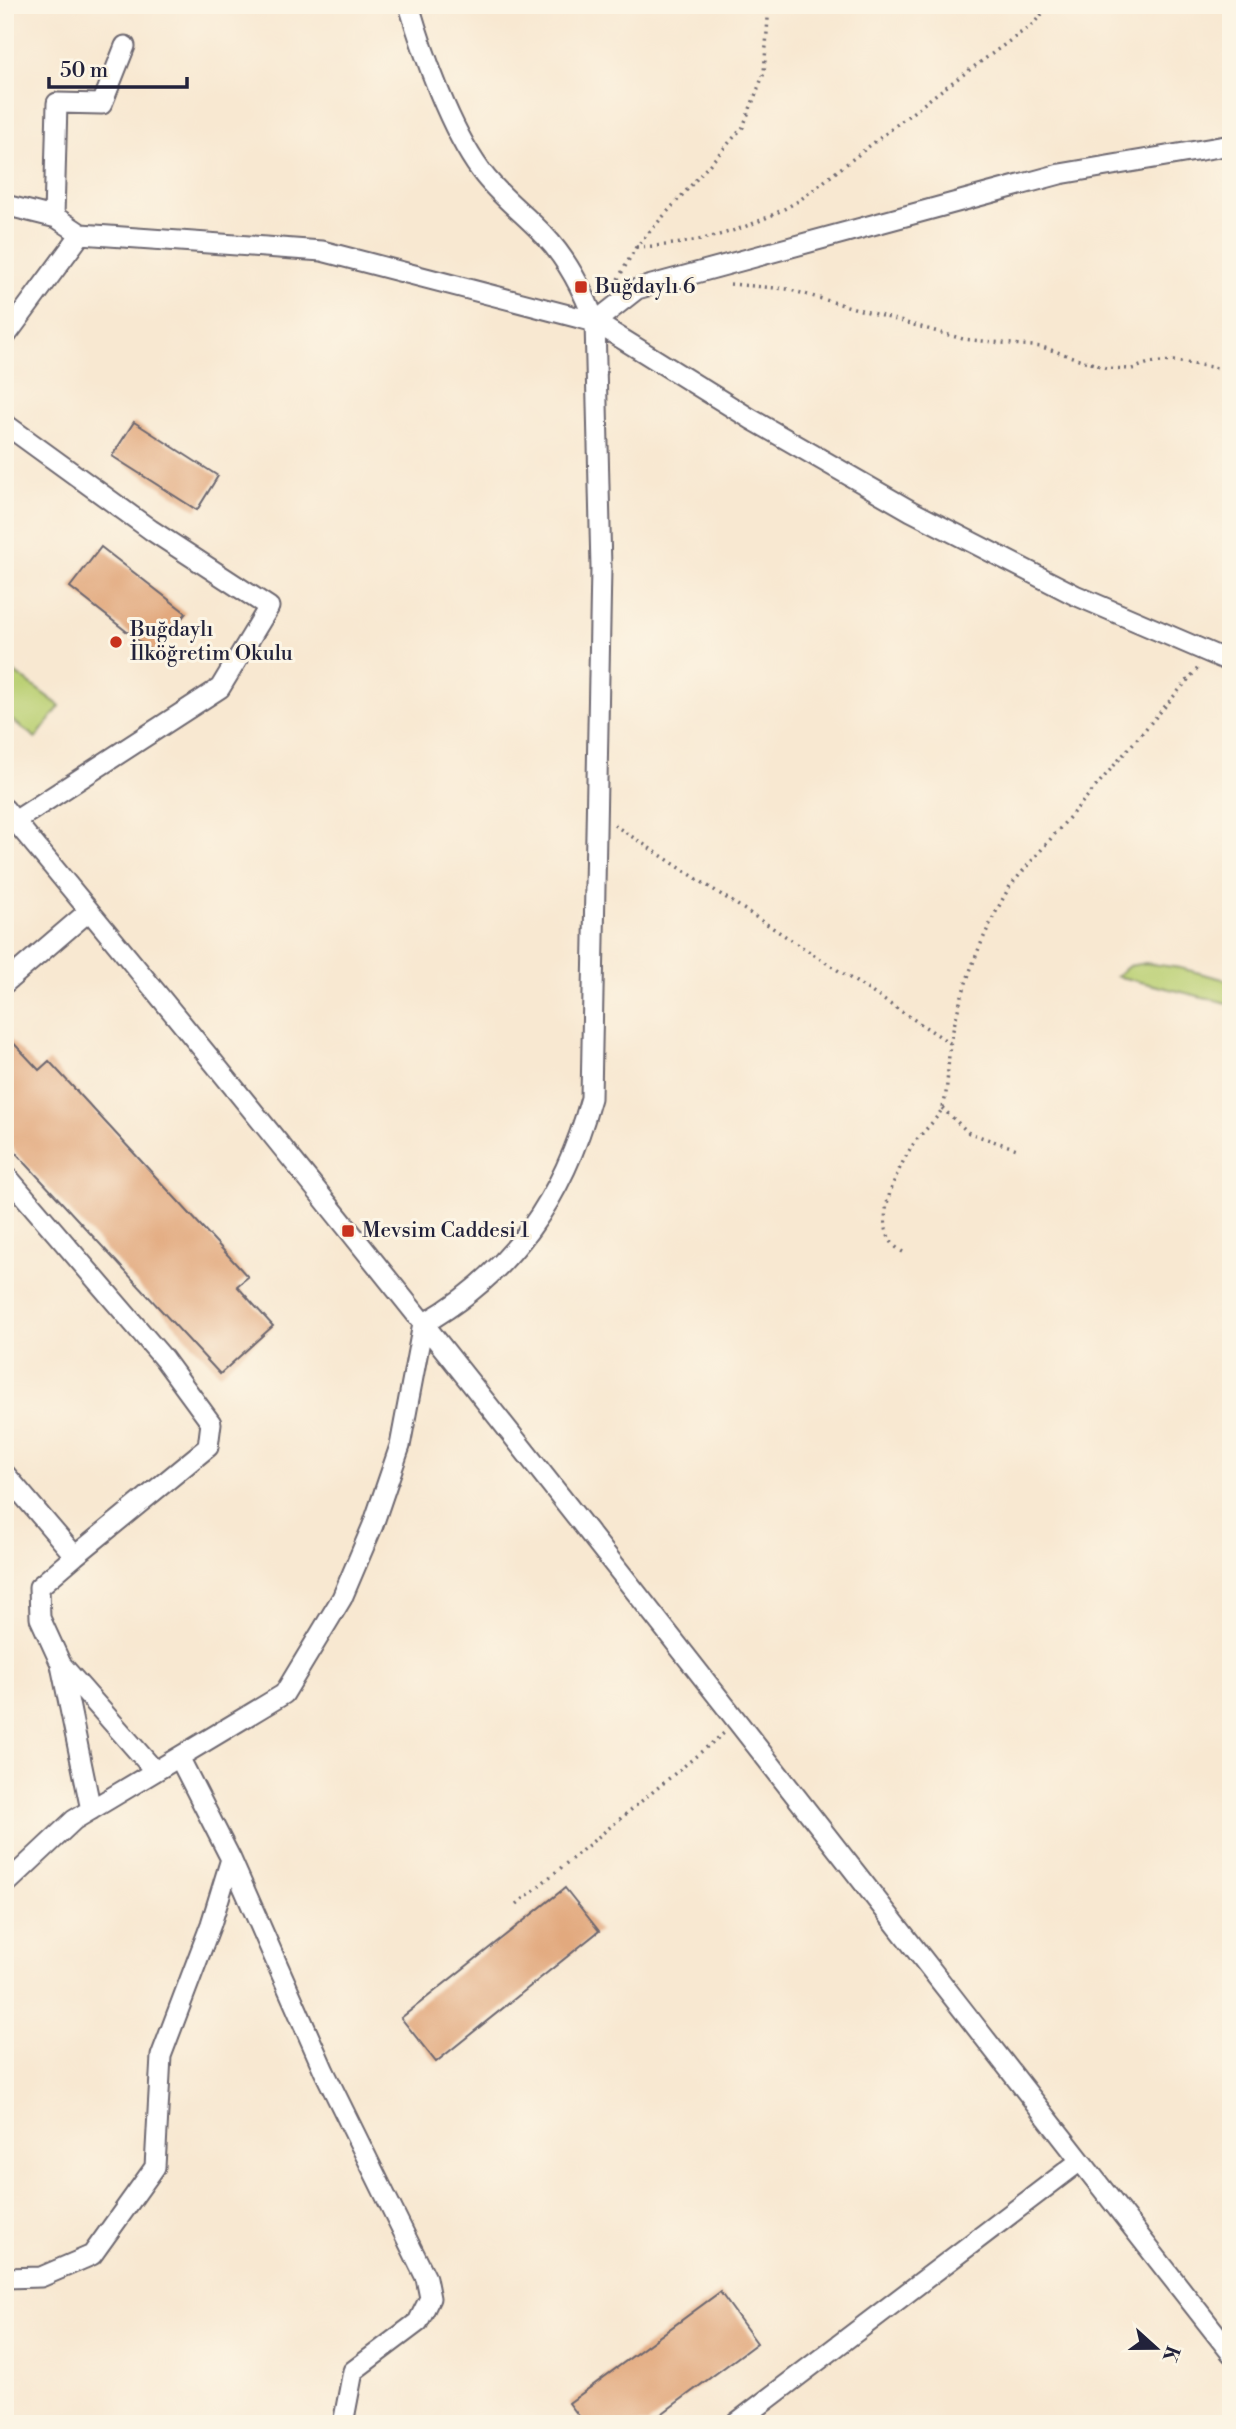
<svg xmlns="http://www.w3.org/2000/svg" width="1236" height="2429" font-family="'Libre Bodoni',serif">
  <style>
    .green { fill: #bbd074; stroke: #6e7958; stroke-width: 2 }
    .building { fill: #e2a97e }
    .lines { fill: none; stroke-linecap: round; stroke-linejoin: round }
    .minor-casing { stroke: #6d6770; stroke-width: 23 }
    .path { stroke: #6d6770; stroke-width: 3.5; stroke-dasharray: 2 5; stroke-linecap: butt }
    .minor { stroke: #fff; stroke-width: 19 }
    .poi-dot { fill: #c8321e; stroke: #fcf5e5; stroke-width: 2.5 }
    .labels { text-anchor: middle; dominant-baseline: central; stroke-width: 6; stroke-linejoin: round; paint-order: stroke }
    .poi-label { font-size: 21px; fill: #22223b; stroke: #fcf5e5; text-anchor: start }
  </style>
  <rect width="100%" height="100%" fill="#fcf5e5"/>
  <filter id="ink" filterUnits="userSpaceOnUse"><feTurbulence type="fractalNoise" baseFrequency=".0143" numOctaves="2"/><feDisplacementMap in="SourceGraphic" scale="14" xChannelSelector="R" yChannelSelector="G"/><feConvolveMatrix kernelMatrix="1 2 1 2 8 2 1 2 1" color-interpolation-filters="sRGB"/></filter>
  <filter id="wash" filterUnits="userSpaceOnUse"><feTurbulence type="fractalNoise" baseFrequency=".00686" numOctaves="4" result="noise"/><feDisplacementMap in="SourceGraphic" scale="28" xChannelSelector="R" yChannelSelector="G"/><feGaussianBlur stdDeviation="1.57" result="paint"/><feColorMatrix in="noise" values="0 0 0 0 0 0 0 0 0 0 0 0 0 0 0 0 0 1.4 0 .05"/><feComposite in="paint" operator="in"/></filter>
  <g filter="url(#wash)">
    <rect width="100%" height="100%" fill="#f8e8d1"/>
    <path class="green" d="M5 665 60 706 36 738 5 715Z
      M1145 963 1180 968 1231 981V1004L1116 976 1129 966Z"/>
    <g id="blocks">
      <path class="building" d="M134 422 218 476 197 510 112 456Z
        M101 547 186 613 154 653 70 587Z
        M5 1034 39 1070 49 1061 248 1277 237 1286 273 1326 220 1374 5 1141Z
        M565 1888 599 1931 436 2062 401 2018Z
        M720 2292 757 2343 648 2424H585L569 2403Z"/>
    </g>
  </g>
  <g filter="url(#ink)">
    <use href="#blocks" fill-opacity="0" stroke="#6d6770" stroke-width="2"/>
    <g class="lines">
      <g class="minor-casing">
        <path id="minor" d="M5 205 57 218 81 234
          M54 217 57 103 102 104 125 46
          M595 322 637 289 1060 174 1231 145
          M5 337 81 234 322 251 595 322 751 419 911 511 1075 595 1231 662
          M5 424 151 530 269 607 220 688 15 821
          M5 809C426 1314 825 1836 1231 2353
          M5 983 89 911
          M5 1174 164 1359 211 1423 208 1447 75 1556 5 1474
          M75 1556 39 1587 40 1618 61 1664 155 1771
          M61 1665 91 1810
          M231 1859 324 2071 426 2278 430 2298 418 2322 353 2371 343 2424
          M5 1885 74 1820 284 1694 342 1598 373 1525 400 1446 423 1324C512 1273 564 1197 591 1098L601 568 595 322C583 290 568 260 544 235 524 213 499 196 481 171 450 129 424 56 409 5
          M5 2278 41 2277 92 2255 155 2167 161 2056 211 1924 231 1859 179 1757
          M735 2424 1080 2161"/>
      </g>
      <path class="path" d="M636 247C696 245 748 231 800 200L939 92 1033 24 1050 5
        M618 279 636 247 743 127 764 73 769 5
        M730 284 787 289 963 339 1042 347 1106 368 1132 369 1149 363 1173 361 1231 370
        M614 825 950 1043
        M942 1108 969 1133 1020 1150
        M903 1252C866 1232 896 1172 912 1146 920 1134 935 1122 942 1109 949 1094 947 1058 951 1040 962 984 982 935 1010 886L1199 667
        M517 1904 724 1733"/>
      <use href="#minor" class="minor"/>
    </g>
  </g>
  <g class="poi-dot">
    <rect x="574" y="280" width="14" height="14" rx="3.5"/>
    <circle cx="116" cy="642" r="7"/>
    <rect x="341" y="1224" width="14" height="14" rx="3.5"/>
  </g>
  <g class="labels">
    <g class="poi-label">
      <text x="595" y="287">Buğdaylı 6</text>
      <text x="130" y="630">Buğdaylı<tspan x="130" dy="24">İlköğretim Okulu</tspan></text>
      <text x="362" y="1231">Mevsim Caddesi 1</text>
    </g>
  </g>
  <rect width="1236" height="2429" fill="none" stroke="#fcf5e5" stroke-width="28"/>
  <g transform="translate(1156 2348) rotate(111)" stroke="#fcf5e5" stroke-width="5" paint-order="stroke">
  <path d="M0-5L12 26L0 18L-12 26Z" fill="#22223b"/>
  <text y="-10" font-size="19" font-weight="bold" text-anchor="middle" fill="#22223b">K</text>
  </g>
  <path d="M49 77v10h138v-10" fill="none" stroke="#22223b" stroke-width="3.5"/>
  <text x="60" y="77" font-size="21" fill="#22223b" stroke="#fcf5e5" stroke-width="5" paint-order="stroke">50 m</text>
</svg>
